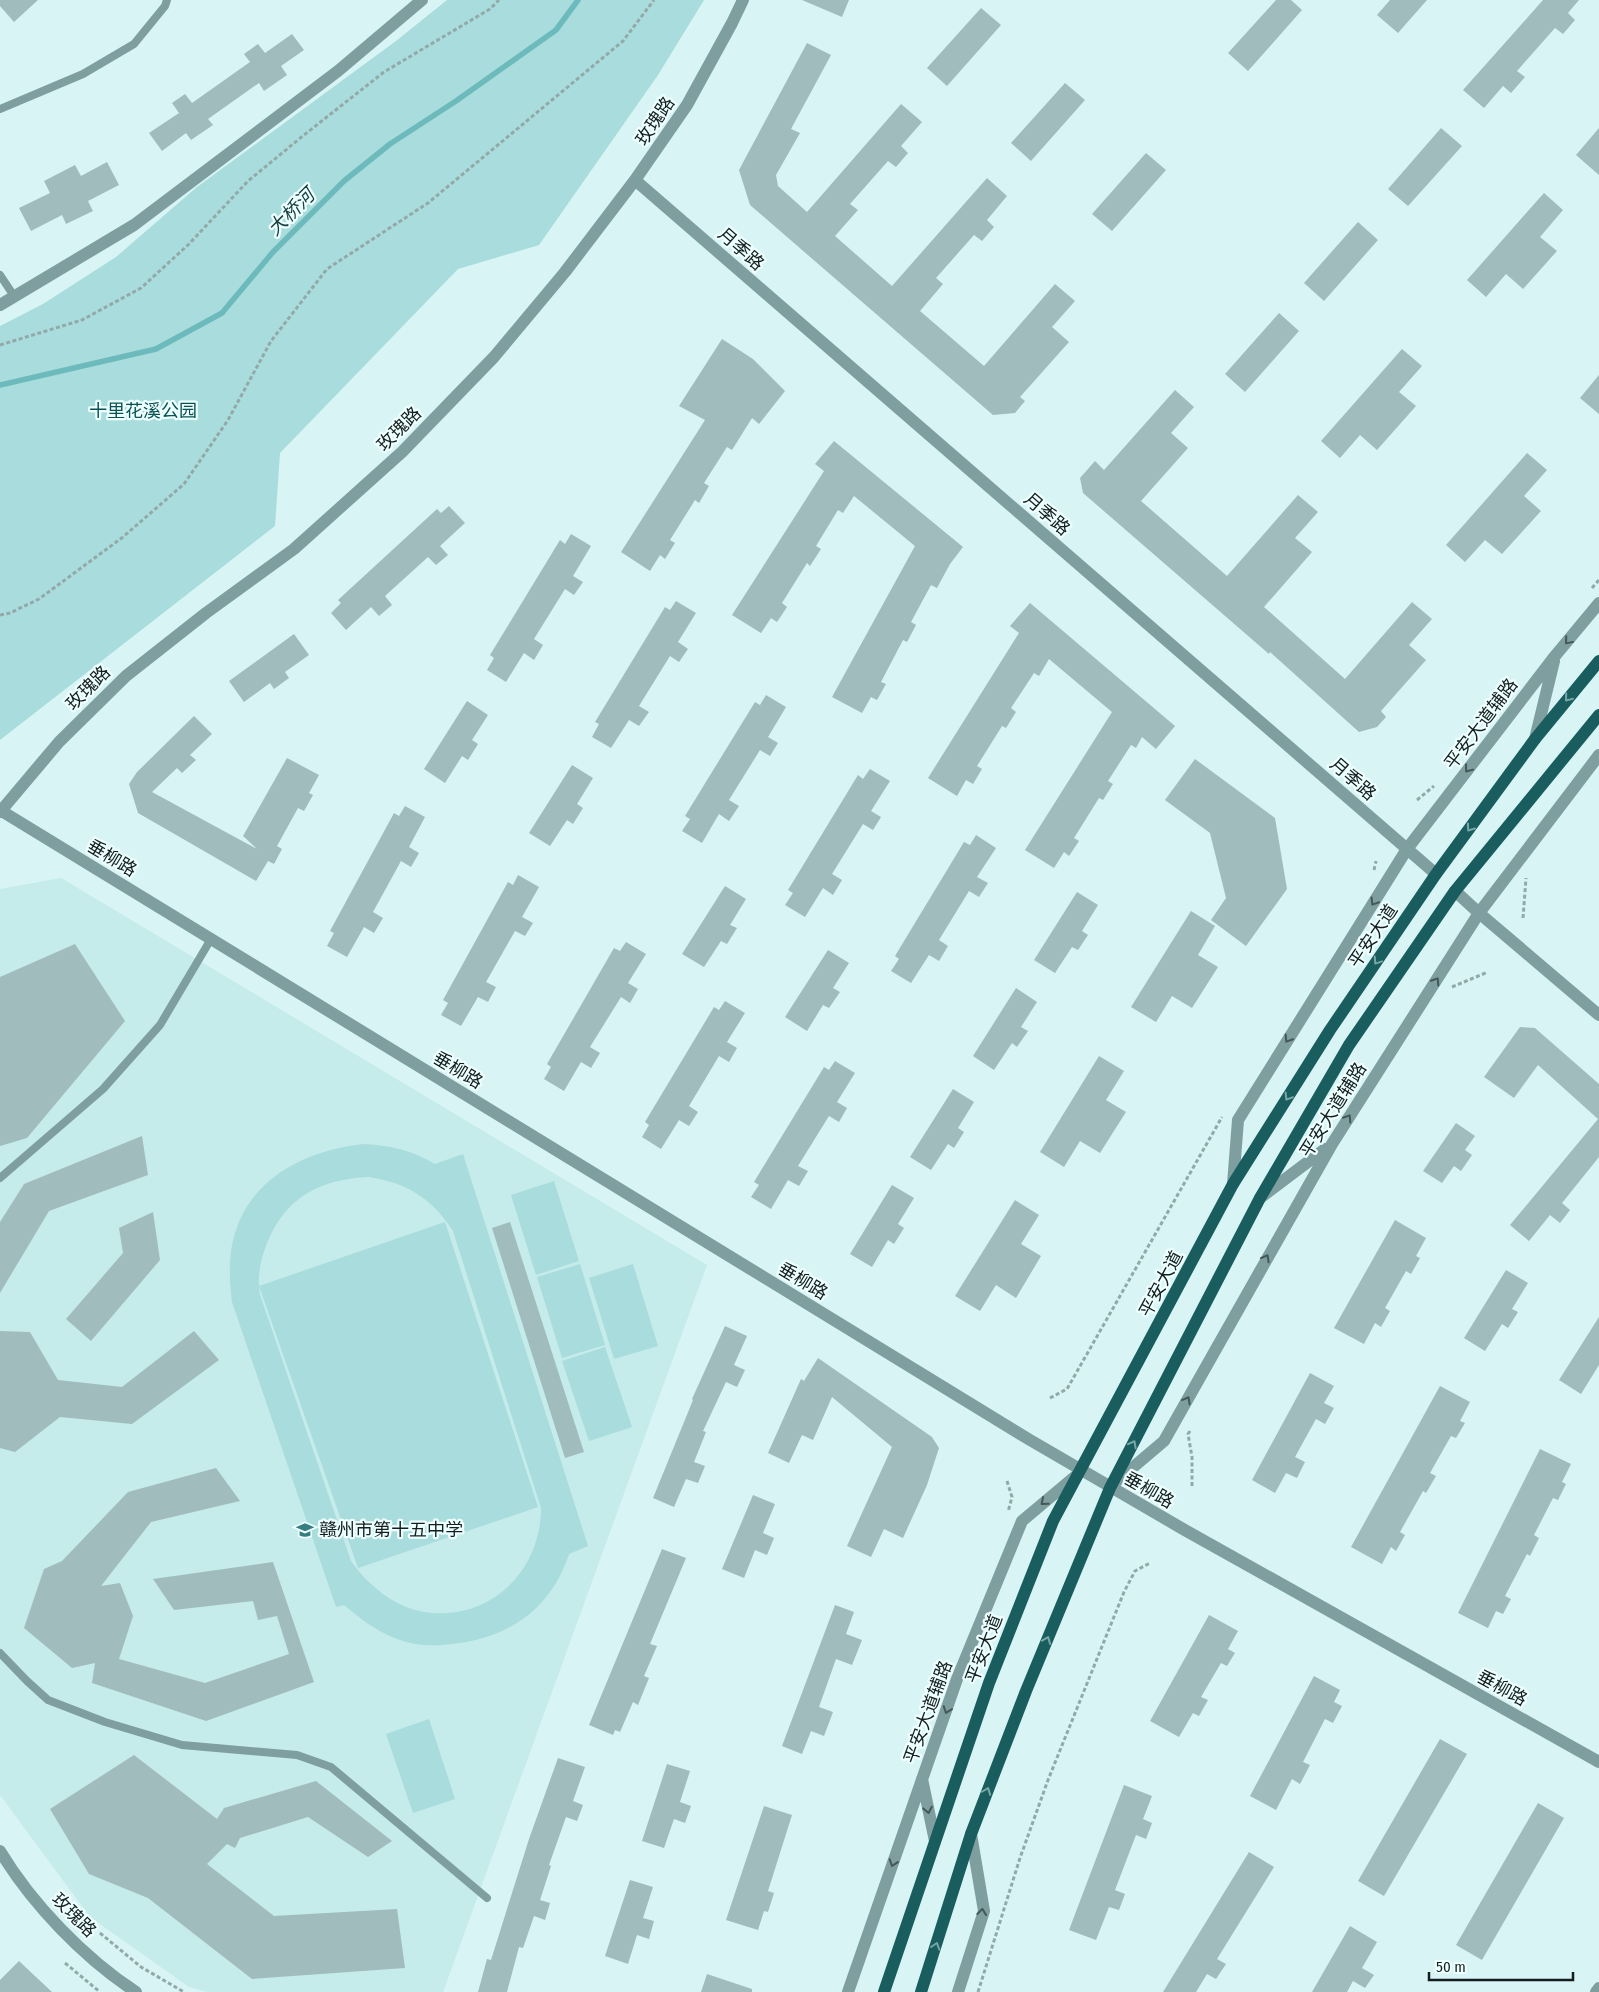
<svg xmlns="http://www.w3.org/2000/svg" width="1599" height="1992" font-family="'Fira Sans Condensed','Noto Sans SC',sans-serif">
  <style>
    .built { fill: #c5ebeb }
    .green { fill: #a9dcdc; fill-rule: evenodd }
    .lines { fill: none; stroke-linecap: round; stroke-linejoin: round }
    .stream { stroke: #6dbabc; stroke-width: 5.5 }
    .building { fill: #a1bcbc }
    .path { stroke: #93a9a9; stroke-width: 3; stroke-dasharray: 4 2.5; stroke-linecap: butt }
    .service { stroke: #7f9e9f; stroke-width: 8 }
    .tertiary { stroke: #7f9e9f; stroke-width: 12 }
    .primary { stroke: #195d5e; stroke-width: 12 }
    .oneway { stroke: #445858 }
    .oneway2 { stroke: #79a6a6 }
    .labels { text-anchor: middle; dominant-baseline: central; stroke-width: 4.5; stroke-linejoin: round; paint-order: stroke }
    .street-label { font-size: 18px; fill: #141e1e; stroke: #eff }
    .park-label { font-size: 18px; fill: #095152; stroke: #eff }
    .poi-label { font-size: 18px; fill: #141e1e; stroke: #eff; text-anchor: start }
    .water-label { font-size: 19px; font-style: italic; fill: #1a4041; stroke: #eff }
  </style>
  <rect width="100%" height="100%" fill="#d8f4f4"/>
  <path class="built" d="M61 878 707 1265 443 1992H207L189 1987 90 1917 0 1795V889Z"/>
  <path class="green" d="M447 0H704L658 75 539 245 458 269 280 453 275 526 0 740V326L43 304 116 257 197 187 396 41Z
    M365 1144C392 1146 411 1150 435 1164L463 1154 588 1546 569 1554C551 1609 509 1638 452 1644 436 1646 418 1646 403 1641 380 1634 362 1620 344 1605L336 1607 232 1302C229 1279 228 1253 236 1230 254 1175 311 1149 365 1144ZM369 1177C407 1183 432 1198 453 1231L541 1508C541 1572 489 1622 424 1612 394 1607 368 1585 351 1561L260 1295C257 1277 260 1261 267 1243 286 1197 320 1179 369 1177Z
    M554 1181 579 1261 536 1275 511 1195Z
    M445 1222 538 1507 358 1568 259 1286Z
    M580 1264 605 1345 562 1358 537 1277Z
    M633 1264 658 1346 614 1359 589 1278Z
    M605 1347 632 1427 589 1441 562 1361Z
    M429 1719 455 1799 413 1813 386 1734Z"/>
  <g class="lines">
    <path class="stream" d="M0 385 156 349 222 313 273 252 344 181 390 144 456 101 556 30 578 0"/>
  </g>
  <path class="building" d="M0 0H38L14 22 0 6Z
    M802 0H849L842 17Z
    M1276 0H1291L1302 10 1248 71 1228 53Z
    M1390 0H1427L1398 33 1377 15Z
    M1543 0H1579L1568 13 1575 20 1563 34 1555 28 1517 71 1525 77 1511 93 1503 86 1484 108 1463 90Z
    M981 8 1001 25 947 86 927 68Z
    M292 34 304 50 281 66 287 75 264 91 259 83 208 119 213 125 191 140 186 133 162 151 149 133 179 113 172 103 185 94 192 103 250 62 244 54 258 44 265 53Z
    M807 43 831 55 791 129 800 133 776 175 778 186 807 212 901 104 922 122 901 146 908 153 896 167 888 161 850 204 858 210 835 236 892 286 987 178 1007 196 987 220 994 227 982 241 974 235 936 278 943 284 920 311 984 366 1055 284 1075 301 1052 327 1069 342 1020 397 1025 401 1015 413 993 415 750 205 739 170Z
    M1065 83 1085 100 1031 161 1011 143Z
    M1441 128 1462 146 1408 206 1388 189Z
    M1599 128V175L1576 155Z
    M1146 153 1166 170 1112 231 1092 214Z
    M107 162 119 185 88 201 93 211 66 224 62 215 31 231 19 208 50 193 44 181 75 165 81 176Z
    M1544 193 1563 210 1540 237 1557 251 1523 289 1506 274 1486 297 1467 280Z
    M1358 222 1378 240 1324 301 1304 283Z
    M1279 313 1299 331 1245 392 1225 374Z
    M722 339 753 359 785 391 759 424 752 418 732 450 727 447 704 483 709 486 699 503 695 500 670 540 675 543 665 559 660 555 650 571 621 552 705 420 679 406Z
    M1402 349 1422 366 1399 392 1416 406 1377 450 1360 435 1340 458 1321 441Z
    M1599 375V414L1580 398Z
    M1175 390 1194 407 1171 433 1188 448 1141 501 1227 576 1298 495 1318 512 1295 538 1312 552 1264 607 1345 679 1412 602 1432 619 1409 645 1426 660 1381 711 1386 717 1377 727 1359 732 1270 652 1269 654 1083 493 1080 478 1095 461 1104 470Z
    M834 441 963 547 950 564 937 588 931 585 911 622 916 625 907 642 903 640 881 682 886 684 877 700 871 697 862 713 832 697 915 546 854 496 843 513 838 510 816 546 821 549 810 566 807 563 782 603 787 607 777 622 771 618 761 633 732 615 824 471 815 464Z
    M1527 453 1547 470 1524 496 1541 511 1502 554 1485 540 1465 562 1446 545Z
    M449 506 465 523 440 546 448 555 436 565 428 557 385 596 392 605 379 616 371 607 346 630 331 613 341 603 338 600 437 509 441 513Z
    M571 534 591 546 573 576 583 582 574 595 565 589 534 639 543 645 534 660 524 653 506 682 487 670 494 658 490 655 560 540 565 544Z
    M676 601 696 613 678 642 688 649 679 662 670 656 639 706 649 712 639 726 629 720 611 748 592 737 599 724 595 722 665 607 670 610Z
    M1030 603 1175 726 1156 749 1142 737 1136 748 1131 745 1108 781 1113 784 1103 800 1099 798 1074 838 1079 841 1069 856 1064 852 1054 868 1025 850 1112 712 1049 659 1039 676 1034 673 1011 708 1016 712 1006 728 1002 726 977 766 982 769 973 784 966 780 957 796 928 778 1019 633 1010 626Z
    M294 634 309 655 285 672 289 678 274 689 270 683 244 702 229 681Z
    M766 695 786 707 768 737 778 743 770 756 760 750 729 800 739 806 729 821 719 814 702 843 682 831 690 819 685 816 755 702 760 705Z
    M467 701 488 715 472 740 478 744 468 760 462 756 445 783 424 769Z
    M194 716 212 734 190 755 196 760 182 773 177 768 152 792 257 849 243 836 287 758 319 775 309 793 313 795 304 811 298 808 277 846 282 849 274 864 268 861 256 881 138 813 129 784 137 772Z
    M1195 759 1275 818 1287 889 1246 946 1211 920 1226 898 1210 833 1165 800Z
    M572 765 593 778 577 804 583 808 573 824 567 820 550 846 529 833Z
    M870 769 890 781 871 811 881 817 873 830 863 824 832 874 842 880 833 895 823 888 805 917 785 905 793 893 788 890 858 775 863 779Z
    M405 806 425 817 409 847 419 853 411 867 401 861 373 912 383 918 374 933 364 927 347 957 327 946 334 933 330 931 394 813 399 816Z
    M976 835 996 848 977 877 988 883 979 897 969 891 939 940 948 946 939 961 929 955 911 983 891 971 899 959 895 956 964 842 970 845Z
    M518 875 539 887 522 917 533 923 525 936 515 931 486 982 496 987 488 1002 478 997 461 1026 441 1015 448 1003 443 1000 508 882 513 885Z
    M725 886 746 899 730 925 737 928 727 944 721 941 704 967 682 954Z
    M1077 892 1098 905 1082 931 1088 935 1078 950 1072 947 1055 973 1034 960Z
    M1191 911 1215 926 1198 955 1218 967 1192 1008 1172 996 1156 1022 1131 1007Z
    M626 942 646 954 628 983 638 989 630 1003 621 997 590 1047 600 1053 591 1068 581 1062 564 1091 544 1079 551 1067 547 1064 614 948 620 951Z
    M75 944 125 1021 27 1138 0 1146V977Z
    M828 950 849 963 833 988 840 992 829 1008 823 1005 807 1031 785 1017Z
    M1016 988 1037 1002 1021 1027 1028 1031 1017 1047 1012 1043 994 1070 973 1056Z
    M725 1001 745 1013 727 1042 737 1048 729 1062 719 1056 689 1106 698 1112 689 1126 679 1120 661 1149 642 1137 649 1125 645 1122 714 1007 719 1010Z
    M1520 1027 1535 1028 1599 1084V1157L1562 1203 1570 1210 1560 1223 1550 1215 1529 1241 1510 1225 1598 1119 1538 1065 1514 1098 1484 1077Z
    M1099 1056 1124 1071 1106 1100 1126 1112 1100 1153 1080 1141 1064 1167 1040 1152Z
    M835 1061 855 1073 837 1102 847 1108 839 1122 829 1116 798 1166 808 1171 799 1186 788 1180 771 1209 751 1197 759 1185 754 1182 824 1067 829 1070Z
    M953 1089 974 1102 958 1128 964 1132 954 1148 948 1144 931 1170 910 1157Z
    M1456 1123 1475 1136 1465 1150 1472 1155 1461 1171 1454 1166 1442 1183 1423 1171Z
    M142 1136 148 1175 49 1211 0 1293V1222L24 1184Z
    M892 1185 914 1198 898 1224 904 1228 894 1244 888 1240 872 1267 850 1254Z
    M1015 1200 1039 1215 1021 1244 1041 1256 1016 1298 996 1285 980 1311 955 1296Z
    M153 1212 160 1260 91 1341 66 1319 123 1253 119 1228Z
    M1395 1220 1426 1238 1416 1256 1420 1258 1411 1274 1406 1271 1385 1308 1390 1311 1381 1327 1375 1323 1364 1344 1334 1328Z
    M510 1222 584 1452 565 1458 492 1228Z
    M1506 1270 1528 1283 1512 1309 1518 1312 1508 1328 1502 1324 1485 1351 1464 1338Z
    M1599 1317V1365L1581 1394 1559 1380Z
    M725 1326 747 1336 734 1365 745 1370 737 1387 726 1382 703 1431 706 1432 694 1462 705 1466 698 1483 686 1479 674 1507 653 1498 693 1400 692 1399Z
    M0 1331 30 1332 58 1380 122 1387 194 1331 219 1360 132 1424 60 1417 15 1452 0 1448Z
    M818 1358 932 1437 939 1448 927 1485 903 1538 884 1529 871 1557 847 1546 892 1447 832 1397 813 1440 802 1435 789 1463 768 1453 801 1379 804 1381Z
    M1310 1373 1334 1386 1324 1403 1334 1408 1325 1424 1316 1419 1295 1457 1305 1462 1297 1478 1286 1473 1275 1493 1252 1480Z
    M1440 1386 1470 1402 1460 1421 1465 1423 1456 1438 1451 1436 1430 1473 1436 1476 1426 1493 1423 1491 1400 1532 1405 1535 1396 1551 1391 1547 1382 1564 1351 1547Z
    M1540 1449 1571 1464 1562 1482 1566 1484 1558 1500 1553 1498 1534 1535 1539 1538 1530 1556 1527 1554 1505 1596 1511 1599 1503 1614 1496 1611 1488 1628 1458 1613Z
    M216 1468 240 1501 151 1522 101 1586 120 1583 133 1616 119 1659 205 1683 289 1654 277 1616 258 1620 253 1601 174 1610 153 1579 273 1562 314 1682 206 1721 92 1683 95 1663 72 1668 24 1628 44 1569 62 1561 128 1492Z
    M753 1495 775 1504 763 1533 774 1538 767 1555 755 1550 744 1578 722 1569Z
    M662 1549 686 1558 650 1644 657 1646 644 1676 649 1678 638 1705 633 1702 620 1732 615 1730 613 1735 589 1725Z
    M835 1605 854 1612 846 1634 862 1640 852 1665 836 1659 819 1707 833 1712 824 1736 811 1731 802 1754 782 1746Z
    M1209 1615 1238 1631 1228 1649 1235 1653 1227 1666 1221 1663 1201 1697 1208 1700 1199 1716 1193 1713 1179 1737 1150 1721Z
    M1314 1676 1340 1690 1334 1702 1342 1706 1333 1723 1325 1719 1303 1762 1310 1765 1300 1784 1292 1779 1276 1810 1250 1796Z
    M1440 1739 1467 1754 1384 1896 1358 1881Z
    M134 1755 217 1819 224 1808 316 1781 392 1841 368 1857 308 1817 240 1838 235 1848 227 1844 207 1864 274 1916 397 1909 405 1968 252 1979 148 1898 89 1874 50 1809Z
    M558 1758 585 1767 573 1801 583 1805 577 1821 566 1817 549 1865 551 1866 540 1900 550 1903 545 1920 534 1916 523 1948 519 1947 507 1992H478L487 1959 491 1960 529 1839Z
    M667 1764 690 1771 680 1802 691 1806 685 1823 674 1819 664 1848 642 1841Z
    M1124 1785 1152 1796 1143 1819 1152 1823 1146 1839 1136 1835 1115 1890 1125 1894 1119 1910 1109 1907 1096 1940 1069 1930Z
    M1538 1803 1564 1818 1482 1960 1456 1945Z
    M764 1806 792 1815 768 1891 774 1893 768 1912 764 1911 758 1930 726 1920Z
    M1249 1852 1274 1867 1217 1959 1226 1964 1216 1979 1207 1974 1196 1992H1163Z
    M630 1880 653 1887 643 1918 654 1921 649 1939 637 1935 628 1964 605 1956Z
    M1350 1926 1377 1942 1362 1968 1374 1975 1365 1988 1353 1981 1347 1992H1312Z
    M19 1961 52 1992H0V1980Z
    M707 1974 752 1989V1992H701Z"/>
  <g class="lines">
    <path class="path" d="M0 345 82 320 141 288 189 244 248 181 304 135 384 72 490 9 499 0
      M1592 588 1599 580
      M0 615 10 613 39 599 123 537 184 484 228 420 271 341 327 269 428 203 623 41 654 0
      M1417 800 1434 786
      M1374 870 1376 861
      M1523 918 1526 878
      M1452 987 1488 972
      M1050 1398 1067 1389 1222 1117
      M1190 1431 1188 1434 1192 1457V1486
      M1007 1481 1012 1497 1008 1512
      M100 1933 141 1967 184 1992
      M65 1963 100 1992
      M978 1992 1020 1858 1048 1780 1124 1592 1135 1571 1150 1563"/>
    <path class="service" d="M0 109 83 74 134 44 165 6 167 0
      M0 275 14 296
      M0 1178 103 1089 160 1025 211 939
      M0 1653 27 1681 48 1700 105 1722 182 1745 297 1755 331 1767 487 1898"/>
    <path class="tertiary" d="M635 180 1436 874
      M0 305 134 225 338 71 422 0
      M1535 739 1554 661
      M0 810 1030 1440 1183 1529 1599 1762
      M0 812 59 742 126 676 206 613 294 549 402 452 494 357 565 272 635 180 687 105 732 23 743 0
      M1455 891 1479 913 1599 1015
      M1233 1184 1238 1120 1407 849 1555 656 1599 603
      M1260 1198 1325 1149
      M1111 1486 1164 1441 1332 1144 1479 913 1599 755
      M922 1779 935 1841
      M0 1851C32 1904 84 1958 136 1992
      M848 1992 957 1679 1022 1521 1078 1474
      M958 1992 984 1911 971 1834
      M1596 1992 1599 1988"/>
    <path class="primary" d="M884 1992 989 1683 1053 1521 1233 1184 1330 1030 1436 874 1535 739 1599 661
      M921 1992 971 1834 1026 1691 1110 1488 1260 1198 1349 1045 1455 891 1599 715"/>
  </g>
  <defs><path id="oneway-chevron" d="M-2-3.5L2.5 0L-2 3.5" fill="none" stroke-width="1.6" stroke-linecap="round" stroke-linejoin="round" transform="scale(1.25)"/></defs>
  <g class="oneway">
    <use href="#oneway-chevron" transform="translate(1568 641) rotate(130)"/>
    <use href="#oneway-chevron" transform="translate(1468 769) rotate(127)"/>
    <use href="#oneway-chevron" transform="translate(1374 902) rotate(122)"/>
    <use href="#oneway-chevron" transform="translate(1436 981) rotate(-57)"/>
    <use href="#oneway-chevron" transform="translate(1288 1039) rotate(122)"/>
    <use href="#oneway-chevron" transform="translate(1348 1118) rotate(-57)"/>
    <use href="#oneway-chevron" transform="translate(1266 1258) rotate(-61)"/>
    <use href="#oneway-chevron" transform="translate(1187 1400) rotate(-61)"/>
    <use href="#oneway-chevron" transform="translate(1044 1502) rotate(140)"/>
    <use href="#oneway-chevron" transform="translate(947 1710) rotate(110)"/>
    <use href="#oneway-chevron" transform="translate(928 1810) rotate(79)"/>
    <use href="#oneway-chevron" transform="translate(893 1863) rotate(109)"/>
    <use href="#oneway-chevron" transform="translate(982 1912) rotate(-84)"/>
  </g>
  <g class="oneway2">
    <use href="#oneway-chevron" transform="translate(1568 698) rotate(129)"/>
    <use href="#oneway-chevron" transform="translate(1470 828) rotate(126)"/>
    <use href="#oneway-chevron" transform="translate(1377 961) rotate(124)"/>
    <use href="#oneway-chevron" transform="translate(1288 1097) rotate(122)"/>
    <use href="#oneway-chevron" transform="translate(1133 1444) rotate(-62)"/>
    <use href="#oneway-chevron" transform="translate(1047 1640) rotate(-68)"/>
    <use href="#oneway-chevron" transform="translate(987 1791) rotate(-69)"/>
    <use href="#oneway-chevron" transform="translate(936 1946) rotate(-72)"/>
  </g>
  <defs>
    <g id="school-bare" transform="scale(1.35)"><path d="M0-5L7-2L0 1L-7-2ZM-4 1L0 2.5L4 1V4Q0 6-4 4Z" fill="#357e80" stroke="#eff" stroke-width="2.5" paint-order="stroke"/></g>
  </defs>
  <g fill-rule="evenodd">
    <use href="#school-bare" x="305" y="1530"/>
  </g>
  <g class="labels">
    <g class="street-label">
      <text transform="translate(655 121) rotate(-56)">玫瑰路</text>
      <text transform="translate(741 249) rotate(41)">月季路</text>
      <text transform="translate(399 429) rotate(-45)">玫瑰路</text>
      <text transform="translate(1047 514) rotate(41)">月季路</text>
      <text transform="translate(88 688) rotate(-45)">玫瑰路</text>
      <text transform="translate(1481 724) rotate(-53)">平安大道辅路</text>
      <text transform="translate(1353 779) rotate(41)">月季路</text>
      <text transform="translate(112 858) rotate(31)">垂柳路</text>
      <text transform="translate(1373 936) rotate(-56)">平安大道</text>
      <text transform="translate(458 1070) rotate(31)">垂柳路</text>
      <text transform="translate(1333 1110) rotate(-58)">平安大道辅路</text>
      <text transform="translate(803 1281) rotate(31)">垂柳路</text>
      <text transform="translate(1161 1284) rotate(-62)">平安大道</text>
      <text transform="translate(1149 1490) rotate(30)">垂柳路</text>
      <text transform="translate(984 1649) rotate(-69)">平安大道</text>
      <text transform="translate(1502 1688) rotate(29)">垂柳路</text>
      <text transform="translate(928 1712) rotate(-70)">平安大道辅路</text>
      <text transform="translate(74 1915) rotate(45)">玫瑰路</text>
    </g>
    <g class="park-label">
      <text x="143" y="411">十里花溪公园</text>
    </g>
    <g class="poi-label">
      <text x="319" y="1530">赣州市第十五中学</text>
    </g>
    <g class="water-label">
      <text transform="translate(291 212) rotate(-45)">大桥河</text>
    </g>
  </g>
  <path d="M1429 1972v8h144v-8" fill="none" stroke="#141e1e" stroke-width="2.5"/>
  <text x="1436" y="1972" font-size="15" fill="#141e1e" stroke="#eeffff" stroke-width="4" paint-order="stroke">50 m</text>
</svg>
